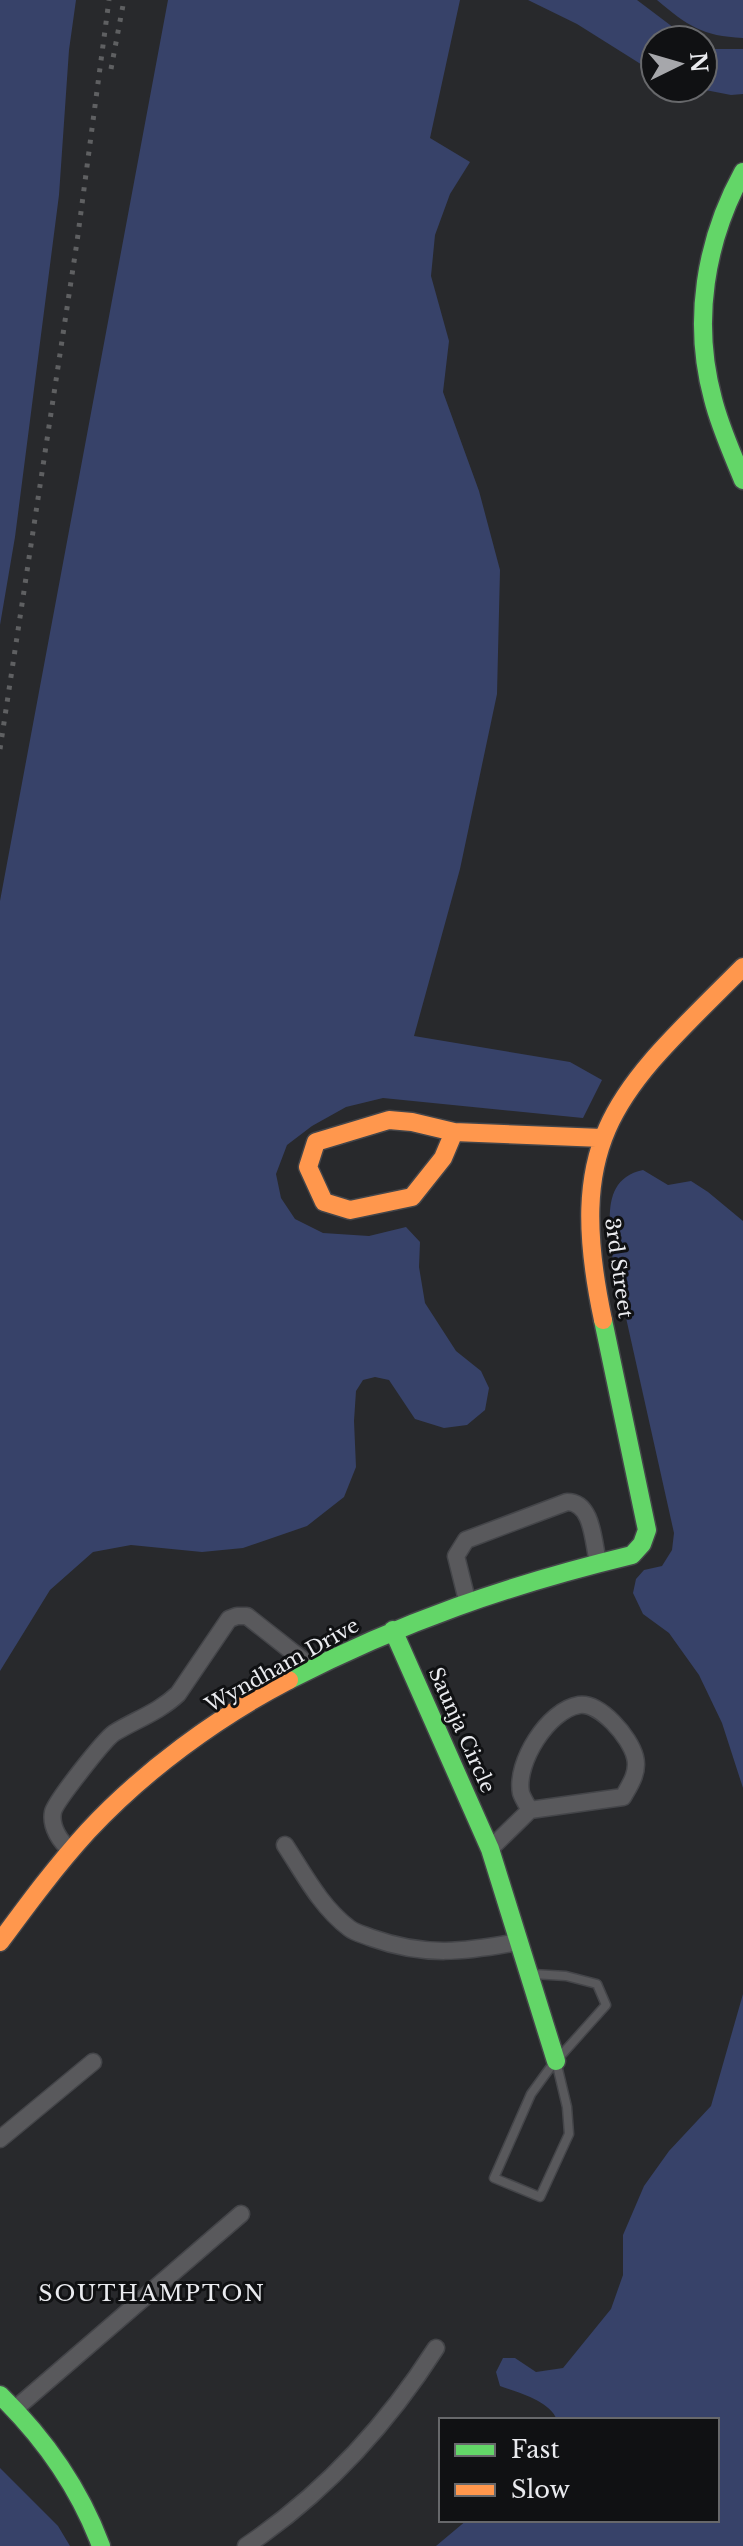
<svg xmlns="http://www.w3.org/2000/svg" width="743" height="2546" font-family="'Libre Baskerville',serif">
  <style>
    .green { fill: #374269 }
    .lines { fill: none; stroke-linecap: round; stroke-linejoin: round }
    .lane-casing { stroke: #444549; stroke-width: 11 }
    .street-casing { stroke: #444549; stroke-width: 19 }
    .fast-casing { stroke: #444549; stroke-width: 21 }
    .slow-casing { stroke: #444549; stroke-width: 21 }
    .lane { stroke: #59595c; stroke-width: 8 }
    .street { stroke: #59595c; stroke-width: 16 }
    .fast { stroke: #63d668; stroke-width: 18 }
    .slow { stroke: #ff974d; stroke-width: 18 }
    .rail { stroke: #5f6062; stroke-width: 5; stroke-dasharray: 4 8; stroke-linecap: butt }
    .labels { text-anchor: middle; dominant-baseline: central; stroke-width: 6; stroke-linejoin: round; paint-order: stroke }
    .street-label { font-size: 20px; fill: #eaebef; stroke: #101113 }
    .neighbourhood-label { font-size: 22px; letter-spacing: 2px; fill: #eaebef; stroke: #101113 }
  </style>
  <rect width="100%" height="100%" fill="#28292c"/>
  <path class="green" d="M0 0H76L69 50 59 195 15 537 0 625Z
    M168 0H460L430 138 470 162 450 194 435 235 431 276 449 341 443 392 479 491 500 570 497 694 460 869 414 1036 570 1062 602 1080 583 1118 383 1098 346 1107 312 1126 287 1145 276 1174 281 1198 295 1219 323 1233 369 1236 406 1227 420 1242 419 1267 425 1303 456 1351 481 1371 489 1388 485 1410 467 1425 444 1428 415 1419 389 1380 375 1377 363 1380 356 1391 354 1421 356 1467 344 1497 307 1526 243 1548 202 1552 131 1545 93 1552 50 1590 0 1671V901Z
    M528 0H637L682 34 695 40H655V73L577 24Z
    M657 0H743V38C702 36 688 26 657 0Z
    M703 43 715 49H743V94L731 95 695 88H703Z
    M643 1170 668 1185 691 1181 708 1192 743 1221V1788L722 1723 699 1675 669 1633 643 1614 633 1593 636 1579 644 1570 662 1566 672 1550 674 1533 612 1255C610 1221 601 1179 643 1170Z
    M743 1994V2546H436L467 2520H717V2420H557C550 2401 519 2393 500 2386L496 2372 503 2358H515L536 2372 563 2368 611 2309 623 2275V2235L644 2186 669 2151 711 2106Z
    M0 2468 58 2526 70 2546H0Z"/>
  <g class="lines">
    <g class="lane-casing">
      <path id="lane" d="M533 1974 566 1976 597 1984 606 2005 556 2061 567 2107 569 2134 540 2197 494 2178 531 2094 555 2061"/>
    </g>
    <g class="street-casing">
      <path id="street" d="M467 1600 456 1556 466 1540 567 1502C593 1502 593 1542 598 1562
        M285 1845C304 1874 321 1907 349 1928 355 1933 365 1935 372 1938 425 1957 465 1952 518 1942
        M490 1849 530 1810 623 1797C630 1785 639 1772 635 1757 630 1737 600 1702 579 1705 548 1710 515 1763 521 1793 523 1799 527 1805 530 1810
        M71 1850C61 1843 50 1827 53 1812 55 1802 104 1740 114 1733 135 1720 159 1712 178 1694L229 1619 237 1616H247L313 1668
        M0 2139 93 2062
        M15 2409 241 2214
        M246 2546C323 2494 386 2426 436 2348"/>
    </g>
    <g class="fast-casing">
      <path id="fast" d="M743 172C705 241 692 322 713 399 720 427 732 453 743 480
        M393 1630 490 1849 556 2061
        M289 1680C402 1622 508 1585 632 1555L642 1544 647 1530 603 1320
        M0 2395C45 2439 79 2487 101 2546"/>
    </g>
    <g class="slow-casing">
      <path id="slow" d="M454 1132 443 1158 412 1197 350 1210 324 1202 308 1167 316 1142 389 1120 412 1122 454 1132 602 1138
        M603 1320C563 1132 619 1091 743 967
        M0 1942C28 1904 56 1866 88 1831 144 1771 216 1718 289 1680"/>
    </g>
    <use href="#lane" class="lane"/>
    <use href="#street" class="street"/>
    <use href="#fast" class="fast"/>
    <use href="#slow" class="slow"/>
    <path class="rail" d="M111 69 124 0
      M0 749 77 242 109 0"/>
  </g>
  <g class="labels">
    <g class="street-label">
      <text transform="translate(619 1268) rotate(82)">3rd Street</text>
      <text transform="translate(282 1665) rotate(-29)">Wyndham Drive</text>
      <text transform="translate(462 1730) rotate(66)">Saunja Circle</text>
    </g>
    <g class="neighbourhood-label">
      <text x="152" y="2293">SOUTHAMPTON</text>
    </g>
  </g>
  <rect x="439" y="2418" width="280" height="104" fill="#101113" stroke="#67686b" stroke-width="2"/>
  <rect x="455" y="2444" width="40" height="12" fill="#63d668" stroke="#67686b" stroke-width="2"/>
  <text x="511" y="2458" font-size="24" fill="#eaebef">Fast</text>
  <rect x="455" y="2484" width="40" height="12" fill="#ff974d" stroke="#67686b" stroke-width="2"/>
  <text x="511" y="2498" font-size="24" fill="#eaebef">Slow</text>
  <g transform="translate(679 64) rotate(85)"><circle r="38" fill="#101113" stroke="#67686b" stroke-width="2"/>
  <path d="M0-6L14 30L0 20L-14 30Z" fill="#a6a7ab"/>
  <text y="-12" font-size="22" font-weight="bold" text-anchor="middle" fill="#eaebef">N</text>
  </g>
</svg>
